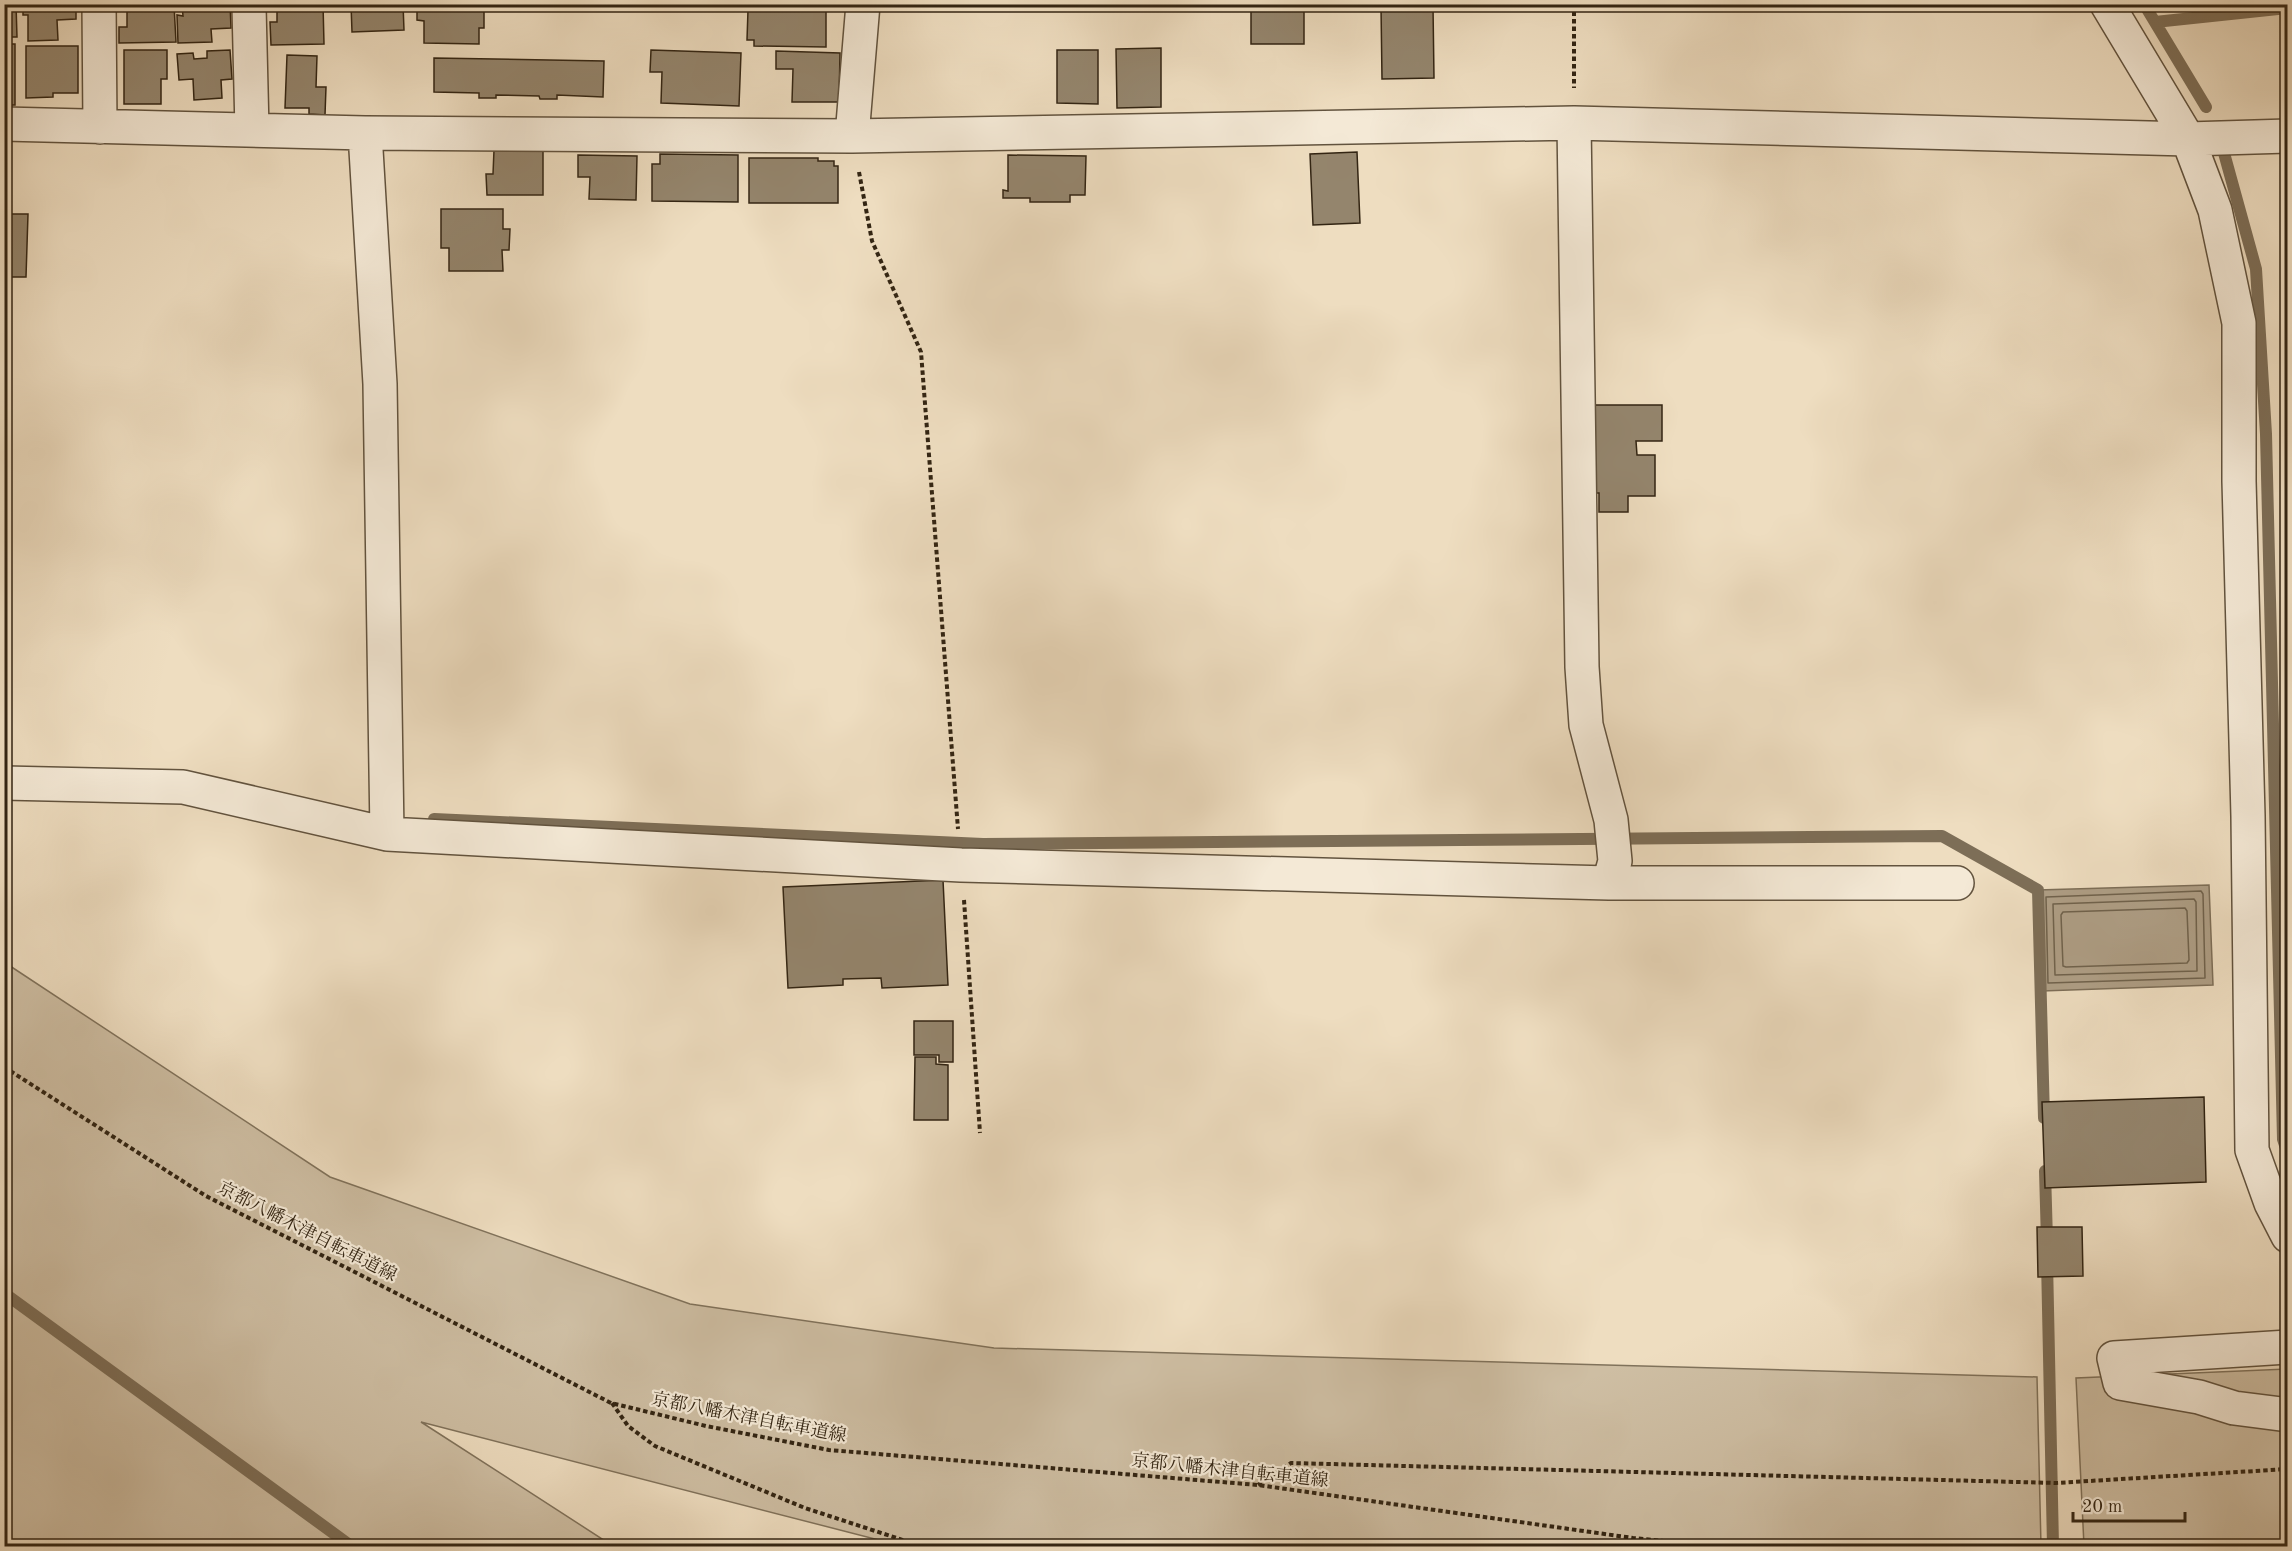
<svg xmlns="http://www.w3.org/2000/svg" width="2292" height="1551" font-family="'Old Standard TT','Noto Serif JP',serif">
  <style>
    .green { fill: #cebea3; stroke: #80725b; stroke-width: 1.5 }
    .water { fill: #ae9e85; stroke: #7d6e57; stroke-width: 1.5 }
    .lines { fill: none; stroke-linecap: round; stroke-linejoin: round }
    .shore { stroke: #70624c; stroke-width: 1.5 }
    .stream { stroke: #7d6e57; stroke-width: 12 }
    .building { fill: #94856d; stroke: #332513; stroke-width: 1.5 }
    .minor-casing { stroke: #62533e; stroke-width: 36 }
    .path { stroke: #332513; stroke-width: 4; stroke-dasharray: 4.5 3; stroke-linecap: butt }
    .minor { stroke: #f4e9d6; stroke-width: 33 }
    .labels { text-anchor: middle; dominant-baseline: central; stroke-width: 4.5; stroke-linejoin: round; paint-order: stroke }
    .street-label { font-size: 18px; fill: #332513; stroke: #f4e9d6 }
  </style>
  <rect width="100%" height="100%" fill="#eeddc0"/>
  <filter id="stains"><feTurbulence type="fractalNoise" baseFrequency=".00333" numOctaves="4"/><feColorMatrix values="0 0 0 0 .2 0 0 0 0 .09 0 0 0 0 .02 0 0 0 .5 -.17"/></filter>
  <radialGradient id="worn" r=".72"><stop offset=".6" stop-color="#630" stop-opacity="0"/><stop offset="1" stop-color="#630" stop-opacity=".3"/></radialGradient>
  <path class="green" d="M4 962 330 1177 690 1304 994 1348 2037 1377 2041 1546H902L421 1422 613 1546H5Z
    M2287 1369V1546H2084L2076 1378Z"/>
  <path class="water" d="M2209 885 2213 985 2042 991 2038 890Z"/>
  <g class="lines">
    <path class="shore" d="M2201 891 2203 894 2205 978 2048 983 2046 897Z
      M2194 899 2196 902 2197 971 2055 975 2053 904Z
      M2185 908 2187 911 2189 960 2187 963 2066 967 2063 966 2061 915 2063 912Z"/>
    <path class="stream" d="M2144 4 2206 107
      M2155 22 2288 8
      M2224 153 2256 269 2266 434 2283 1139 2288 1154
      M434 819 983 844 1942 836 2038 890 2044 1118
      M2045 1171 2047 1241
      M2047 1261 2053 1546
      M4 1293 351 1546"/>
  </g>
  <path class="building" d="M4 4H16L17 37H4Z
    M23 4H76V19L57 20 58 40 28 41V15H23Z
    M127 4 174 5 176 42 119 43V27H127Z
    M182 4H230L231 28 211 29 212 42 178 43 177 15 183 16Z
    M277 4H323L324 44 271 45 270 22H277Z
    M351 4H403L404 30 352 32Z
    M417 4H484V28H479V44L424 43V21L417 20Z
    M755 4H826V47L754 46V40H747L748 10H755Z
    M1251 4H1304V44H1251Z
    M1433 6 1434 78 1382 79 1381 7Z
    M4 44H15V105H4Z
    M26 46H78V93H53V97L26 98Z
    M1161 48V107L1117 108 1116 49Z
    M124 50H167V79H161V104H124Z
    M230 50 232 79 221 80 222 98 194 100 193 79 179 80 177 54 193 53 194 59 207 58V51Z
    M651 50 741 53 739 106 661 103 662 72H650Z
    M1057 50H1098V104L1057 103Z
    M776 51 840 53 839 102H792L793 69H776Z
    M287 55 317 56 316 87H326L325 115 309 114V108H285Z
    M434 58 604 61 603 97 557 95V99H540L539 96 496 95V98H479V93L434 92Z
    M494 150H543V195H487L486 174H493Z
    M1357 152 1360 223 1313 225 1310 154Z
    M660 154 738 155V202L652 201V164H660Z
    M578 155 637 156 636 200 589 199 590 177H578Z
    M1008 155 1086 156 1085 195H1070V202H1030V198H1003V190L1008 191Z
    M749 158H818V161H834V166H838V203H749Z
    M441 209H503V229H510L509 250H502L503 271H449V248H441Z
    M4 214H28L26 277H4Z
    M1592 405H1662V441H1636L1637 455H1655V496H1628V512H1599V493H1592Z
    M943 880 948 985 882 988 881 978 843 979V985L788 988 783 887Z
    M914 1021H953V1062H939V1055H914Z
    M915 1057H936V1064L948 1065V1120H914Z
    M2204 1097 2206 1182 2045 1188 2042 1102Z
    M2037 1227H2082L2083 1276 2038 1277Z"/>
  <g class="lines">
    <g class="minor-casing">
      <path id="minor" d="M99 4 100 127
        M863 4 852 136 1574 123 2188 139 2288 136
        M2107 4 2188 139 2215 210 2239 323V481L2248 816 2252 1150 2271 1203 2288 1236
        M249 7 252 130
        M1574 123 1582 667 1586 725 1611 820 1615 861 1609 883
        M4 124 365 133 852 136
        M365 133 380 384 387 834
        M4 783 183 787 387 834 961 865 1609 883H1957
        M2288 1347 2114 1358 2120 1383 2199 1397 2234 1408 2288 1415"/>
    </g>
    <path class="path" d="M1574 4V88
      M859 172 872 241 921 352 958 829
      M964 900 980 1133
      M4 1067 206 1196 611 1403 706 1426 829 1450 1258 1485 1633 1538 1714 1546
      M612 1403 628 1426 655 1446 805 1508 921 1546
      M1258 1485 1291 1463 2056 1483 2288 1469"/>
    <use href="#minor" class="minor"/>
  </g>
  <g class="labels">
    <g class="street-label">
      <text transform="translate(307 1232) rotate(27)">京都八幡木津自転車道線</text>
      <text transform="translate(749 1418) rotate(11)">京都八幡木津自転車道線</text>
      <text transform="translate(1230 1471) rotate(6)">京都八幡木津自転車道線</text>
    </g>
  </g>
  <rect width="2292" height="1551" fill="none" stroke="#eeddc0" stroke-width="24"/>
  <rect x="6" y="6" width="2280" height="1539" fill="none" stroke="#332513" stroke-width="3"/>
  <rect x="12" y="12" width="2268" height="1527" fill="none" stroke="#332513" stroke-width="1.5"/>
  <path d="M2073 1512v9h112v-9" fill="none" stroke="#332513" stroke-width="3"/>
  <text x="2082" y="1512" font-size="18" fill="#332513" stroke="#f4e9d6" stroke-width="4.5" paint-order="stroke">20 m</text>
  <rect width="100%" height="100%" filter="url(#stains)"/>
  <rect width="100%" height="100%" fill="url(#worn)"/>
</svg>
